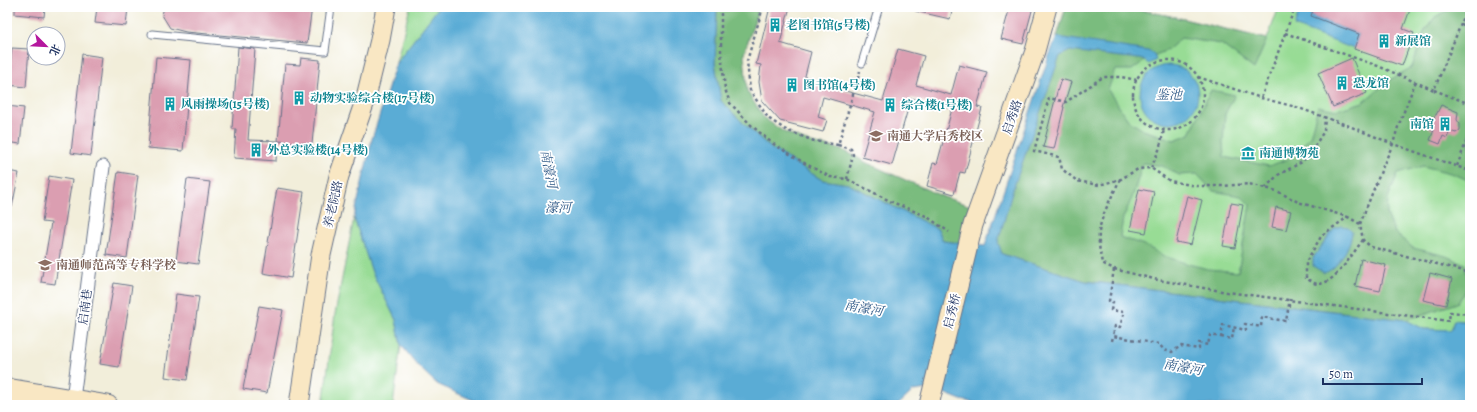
<svg xmlns="http://www.w3.org/2000/svg" width="1477" height="412" font-family="Alegreya,'Noto Serif SC',serif">
  <style>
    .green { fill: #98dc95; stroke: #5a867a }
    .forest { fill: #7abc7e; stroke: #4a766e; fill-rule: evenodd }
    .water { fill: #5aacd5; stroke: #3a6e9a }
    .building { fill: #db9eb1 }
    .lines { fill: none; stroke-linecap: round; stroke-linejoin: round }
    .lane-casing { stroke: #667289; stroke-width: 9 }
    .street-casing { stroke: #667289; stroke-width: 15 }
    .secondary-casing { stroke: #667289; stroke-width: 21 }
    .path { stroke: #667289; stroke-width: 2.5; stroke-dasharray: 3 3; stroke-linecap: butt }
    .lane { stroke: #fff; stroke-width: 7 }
    .street { stroke: #fff; stroke-width: 13 }
    .secondary { stroke: #f9e7c3; stroke-width: 19 }
    .labels { text-anchor: middle; dominant-baseline: central; stroke-width: 3.5; stroke-linejoin: round; paint-order: stroke }
    .culture-label { font-size: 12px; font-weight: bold; fill: #0d838f; stroke: #fff; text-anchor: start }
    .street-label { font-size: 12px; fill: #1b2f5e; stroke: #fff }
    .education-label { font-size: 12px; font-weight: bold; fill: #785e54; stroke: #fff; text-anchor: start }
    .water-label { font-size: 13px; font-style: italic; fill: #315b88; stroke: #fff }
  </style>
  <rect width="100%" height="100%" fill="#fff"/>
  <filter id="ink" filterUnits="userSpaceOnUse"><feTurbulence type="fractalNoise" baseFrequency=".025" numOctaves="2"/><feDisplacementMap in="SourceGraphic" scale="8" xChannelSelector="R" yChannelSelector="G"/><feConvolveMatrix kernelMatrix="1 2 1 2 8 2 1 2 1" color-interpolation-filters="sRGB"/></filter>
  <filter id="wash" filterUnits="userSpaceOnUse"><feTurbulence type="fractalNoise" baseFrequency=".012" numOctaves="4" result="noise"/><feDisplacementMap in="SourceGraphic" scale="16" xChannelSelector="R" yChannelSelector="G"/><feGaussianBlur stdDeviation="0.9" result="paint"/><feColorMatrix in="noise" values="0 0 0 0 0 0 0 0 0 0 0 0 0 0 0 0 0 1.4 0 .05"/><feComposite in="paint" operator="in"/></filter>
  <g filter="url(#wash)">
    <rect width="100%" height="100%" fill="#f2eeda"/>
    <path class="green" d="M410 7H439L396 63Z
      M1066 7H1126L1175 17 1267 39 1279 7H1470V322L1454 320 1451 330 1424 329 1405 320 1085 281 1057 37Z
      M354 218 372 272 396 320 401 345 393 405H323L335 314Z"/>
    <path class="forest" d="M717 7H759L744 54 747 91 764 118 784 132 812 143 836 148 849 153 867 163 944 197 971 206 959 243 943 241 938 229 848 184 822 180 772 149 744 124 721 102 715 63Z
      M1066 7H1126L1175 17 1267 39 1254 69 1221 44 1181 38 1168 50 1148 58 1132 70H1115L1108 90 1128 120 1143 130 1174 140 1190 134 1211 90 1235 95 1225 114 1223 143 1224 157 1269 166 1288 159 1310 137 1318 106 1337 110 1363 102 1388 81 1412 67 1424 32 1435 17 1450 9V7H1470V59L1467 63 1466 74 1470 77V181L1454 174 1423 166 1398 173 1388 198 1387 214 1395 233 1413 248 1446 256 1465 264 1468 285 1464 294 1457 303 1406 320 1085 281 1002 254 997 242 1013 189 1059 56 1057 37ZM1143 163 1162 166 1179 175 1197 174 1213 191 1241 196 1250 205 1238 272 1208 269 1188 264 1164 256 1144 245 1120 237 1123 218 1132 198Z"/>
    <path class="water" d="M439 7H717L715 63 721 101 744 124 772 149 822 180 848 184 938 229 943 241 985 246 1049 56 1057 37 1148 51 1154 54 1156 60 1149 64 1143 60 1139 59 1070 51 1060 56 1013 189 998 242 1002 254 1085 281 1406 320 1424 329 1451 330 1454 320 1470 322V405H985L961 400 936 390 927 389 913 391 898 405H508L480 403 459 394 437 384 419 367 401 345 396 320 372 272 354 218 372 139 396 63Z
      M1301 7H1314L1311 16 1359 34 1354 49 1294 26Z
      M1140 94a29 29 0 1 1 58 0a29 29 0 1 1-58 0Z
      M1341 226 1348 227 1352 231C1352 242 1342 261 1333 268 1331 270 1327 272 1324 273L1313 266V258L1334 229Z"/>
    <g id="blocks">
      <path class="building" d="M15 7H45L44 17 15 14Z
        M97 7H128L126 26 95 23Z
        M164 7H312L307 43 186 32 170 28 162 15Z
        M770 7H790L780 43 811 52 804 80 883 101 898 49 924 56 916 85 951 95 959 65 987 72 977 107 982 108 965 173 960 172 954 194 927 186 933 163 937 164 952 109 911 98 892 165 862 157 875 112 823 97 818 117 827 120 823 132 780 121 762 101 759 82 761 65 756 64Z
        M916 7H953L950 19 915 11Z
        M1010 7H1033L1023 44 1001 39Z
        M1314 7H1411L1403 29 1414 33 1402 66 1354 49 1359 34 1311 16Z
        M238 47 255 49 248 140 277 141 276 161 234 158 236 129H232Z
        M12 48 29 49 26 87 8 85Z
        M82 54 102 57 91 156 71 153Z
        M156 57 191 60 183 151 148 148Z
        M301 58 320 60 312 144 278 141 285 64 300 65Z
        M1352 58 1367 93 1333 107 1318 73Z
        M1061 79 1071 82 1063 107H1064L1054 149 1043 147 1057 92Z
        M1441 105 1458 112 1457 120 1460 124V130L1456 133 1450 131 1447 138 1443 136 1440 144 1430 140 1434 130 1429 128 1435 115H1436Z
        M7 106 24 108 20 144 7 142Z
        M7 171 19 173 12 207H7Z
        M118 172 138 175 127 258 106 255Z
        M49 176 72 180 55 284 41 282 51 223 42 222Z
        M187 179 210 182 198 264 176 261Z
        M277 188 304 192 291 278 263 273Z
        M1139 189 1154 192 1146 233 1130 230Z
        M1187 196 1202 200 1191 245 1176 242Z
        M1231 203 1243 205 1235 248 1223 246Z
        M1276 207 1291 211 1286 230 1272 227Z
        M1361 259 1386 265 1380 291 1355 286Z
        M1430 273 1452 279 1446 305 1423 300Z
        M114 283 132 286 119 367 100 364Z
        M176 294 199 297 187 380 165 377Z
        M259 306 283 310 267 393 243 389Z"/>
    </g>
  </g>
  <g filter="url(#ink)">
    <use href="#blocks" fill-opacity="0" stroke="#667289" stroke-width="1"/>
    <g class="lines">
      <g class="lane-casing">
        <path id="lane" d="M152 34 325 51 331 7
          M862 63 879 7"/>
      </g>
      <g class="street-casing">
        <path id="street" d="M73 399 103 167"/>
      </g>
      <g class="secondary-casing">
        <path id="secondary" d="M7 388 108 405
          M7 402 25 405
          M299 405 321 255 339 176 365 101 380 40 386 7
          M929 405 973 225 1035 51 1047 7"/>
      </g>
      <path class="path" d="M721 7V52L725 89 730 103 751 125 772 143 806 164 830 177 847 179 892 202 926 216 949 232
        M763 7 747 61 750 90 768 118 786 130 814 141 838 145 860 71
        M1461 24 1470 28
        M1285 33 1378 66 1434 90 1468 7
        M1133 95a35 35 0 1 1 70 0a35 35 0 1 1-70 0Z
        M1198 77 1261 98 1296 107 1349 126 1393 144 1470 171
        M1137 80 1121 77H1103L1066 102 1049 98 1034 151 1059 157 1062 169 1077 181 1099 185 1121 179 1138 169 1151 168 1170 181 1196 186H1223L1249 184 1277 191 1298 202 1348 217
        M1434 90 1470 104
        M1261 98 1295 7
        M838 145 851 149 853 155 847 179
        M1457 166 1470 132
        M1151 168 1159 150 1164 130
        M1120 179C1113 195 1101 215 1099 232 1098 242 1100 253 1102 263L1114 269 1158 280 1227 292 1449 321 1450 312 1470 314
        M1265 188 1278 175 1302 162 1314 147 1324 131 1325 117
        M1360 224 1383 166 1393 144 1398 127 1415 83
        M1363 240C1353 252 1332 290 1314 283 1311 282 1308 279 1306 278V262L1322 235 1348 217 1360 224 1363 240 1371 247 1464 271 1470 275
        M1114 269 1109 301 1113 302 1111 310 1124 312 1120 327 1115 326 1113 336 1159 344 1164 350 1172 352 1181 346 1199 349V343L1208 345 1210 335 1221 337 1223 325 1246 330 1245 324 1261 327 1262 317 1286 321 1290 299
        M1221 337 1232 339 1234 327
        M1112 341 1113 336"/>
      <use href="#lane" class="lane"/>
      <use href="#street" class="street"/>
      <use href="#secondary" class="secondary"/>
    </g>
  </g>
  <defs>
    <g id="building-bare" transform="scale(1.08)"><path d="M-4-6H4V6H1V3H-1V6H-4ZM-2.5-4.3h1.7v1.8h-1.7ZM.8-4.3h1.7v1.8H.8ZM-2.5-1h1.7V.8h-1.7ZM.8-1h1.7V.8H.8Z" fill="#0f9aa8" stroke="#fff" stroke-width="2.5" paint-order="stroke"/></g>
    <g id="school-bare" transform="scale(1.08)"><path d="M0-5L7-2L0 1L-7-2ZM-4 1L0 2.5L4 1V4Q0 6-4 4Z" fill="#8d6e63" stroke="#fff" stroke-width="2.5" paint-order="stroke"/></g>
    <g id="museum-bare" transform="scale(1.08)"><path d="M0-6L6-3V-2H-6V-3ZM-5-1h2V3h-2ZM-1-1h2V3h-2ZM3-1h2V3H3ZM-6 4H6V6H-6Z" fill="#0f9aa8" stroke="#fff" stroke-width="2.5" paint-order="stroke"/></g>
    <g id="university-bare" transform="scale(1.08)"><path d="M0-5L7-2L0 1L-7-2ZM-4 1L0 2.5L4 1V4Q0 6-4 4Z" fill="#8d6e63" stroke="#fff" stroke-width="2.5" paint-order="stroke"/></g>
  </defs>
  <g fill-rule="evenodd">
    <use href="#building-bare" x="775" y="25"/>
    <use href="#building-bare" x="1384" y="41"/>
    <use href="#building-bare" x="1342" y="83"/>
    <use href="#building-bare" x="792" y="85"/>
    <use href="#building-bare" x="299" y="98"/>
    <use href="#building-bare" x="170" y="104"/>
    <use href="#building-bare" x="890" y="105"/>
    <use href="#building-bare" x="1445" y="124"/>
    <use href="#school-bare" x="876" y="136"/>
    <use href="#building-bare" x="256" y="150"/>
    <use href="#museum-bare" x="1248" y="153"/>
    <use href="#university-bare" x="45" y="265"/>
  </g>
  <g class="labels">
    <g class="culture-label">
      <text x="786" y="25">老图书馆(5号楼)</text>
      <text x="1395" y="41">新展馆</text>
      <text x="1353" y="83">恐龙馆</text>
      <text x="803" y="85">图书馆(4号楼)</text>
      <text x="310" y="98">动物实验综合楼(17号楼)</text>
      <text x="181" y="104">风雨操场(15号楼)</text>
      <text x="901" y="105">综合楼(1号楼)</text>
      <text x="1434" y="124" text-anchor="end">南馆</text>
      <text x="267" y="150">外总实验楼(14号楼)</text>
      <text x="1259" y="153">南通博物苑</text>
    </g>
    <g class="street-label">
      <text transform="translate(1012 117) rotate(-71)">启秀路</text>
      <text transform="translate(333 204) rotate(-77)">养老院路</text>
      <text transform="translate(85 307) rotate(-82)">启南巷</text>
      <text transform="translate(952 311) rotate(-76)">启秀桥</text>
    </g>
    <g class="education-label">
      <text x="887" y="136">南通大学启秀校区</text>
      <text x="56" y="265">南通师范高等专科学校</text>
    </g>
    <g class="water-label">
      <text x="1169" y="94">鉴池</text>
      <text transform="translate(549 169) rotate(79)">南濠河</text>
      <text x="558" y="207">濠河</text>
      <text transform="translate(864 308) rotate(10)">南濠河</text>
      <text transform="translate(1183 367) rotate(10)">南濠河</text>
    </g>
  </g>
  <rect width="1477" height="412" fill="none" stroke="#fff" stroke-width="24"/>
  <g transform="translate(46 46) rotate(114)"><circle r="19" fill="#ffffff" stroke="#a4acbf"/>
  <path d="M0-3L7 15L0 10L-7 15Z" fill="#b5179e"/>
  <text y="-6" font-size="11" font-weight="bold" text-anchor="middle" fill="#1b2f5e">北</text>
  </g>
  <path d="M1323 378v6h99v-6" fill="none" stroke="#1b2f5e" stroke-width="2"/>
  <text x="1329" y="378" font-size="12" fill="#1b2f5e" stroke="#ffffff" stroke-width="3" paint-order="stroke">50 m</text>
</svg>
